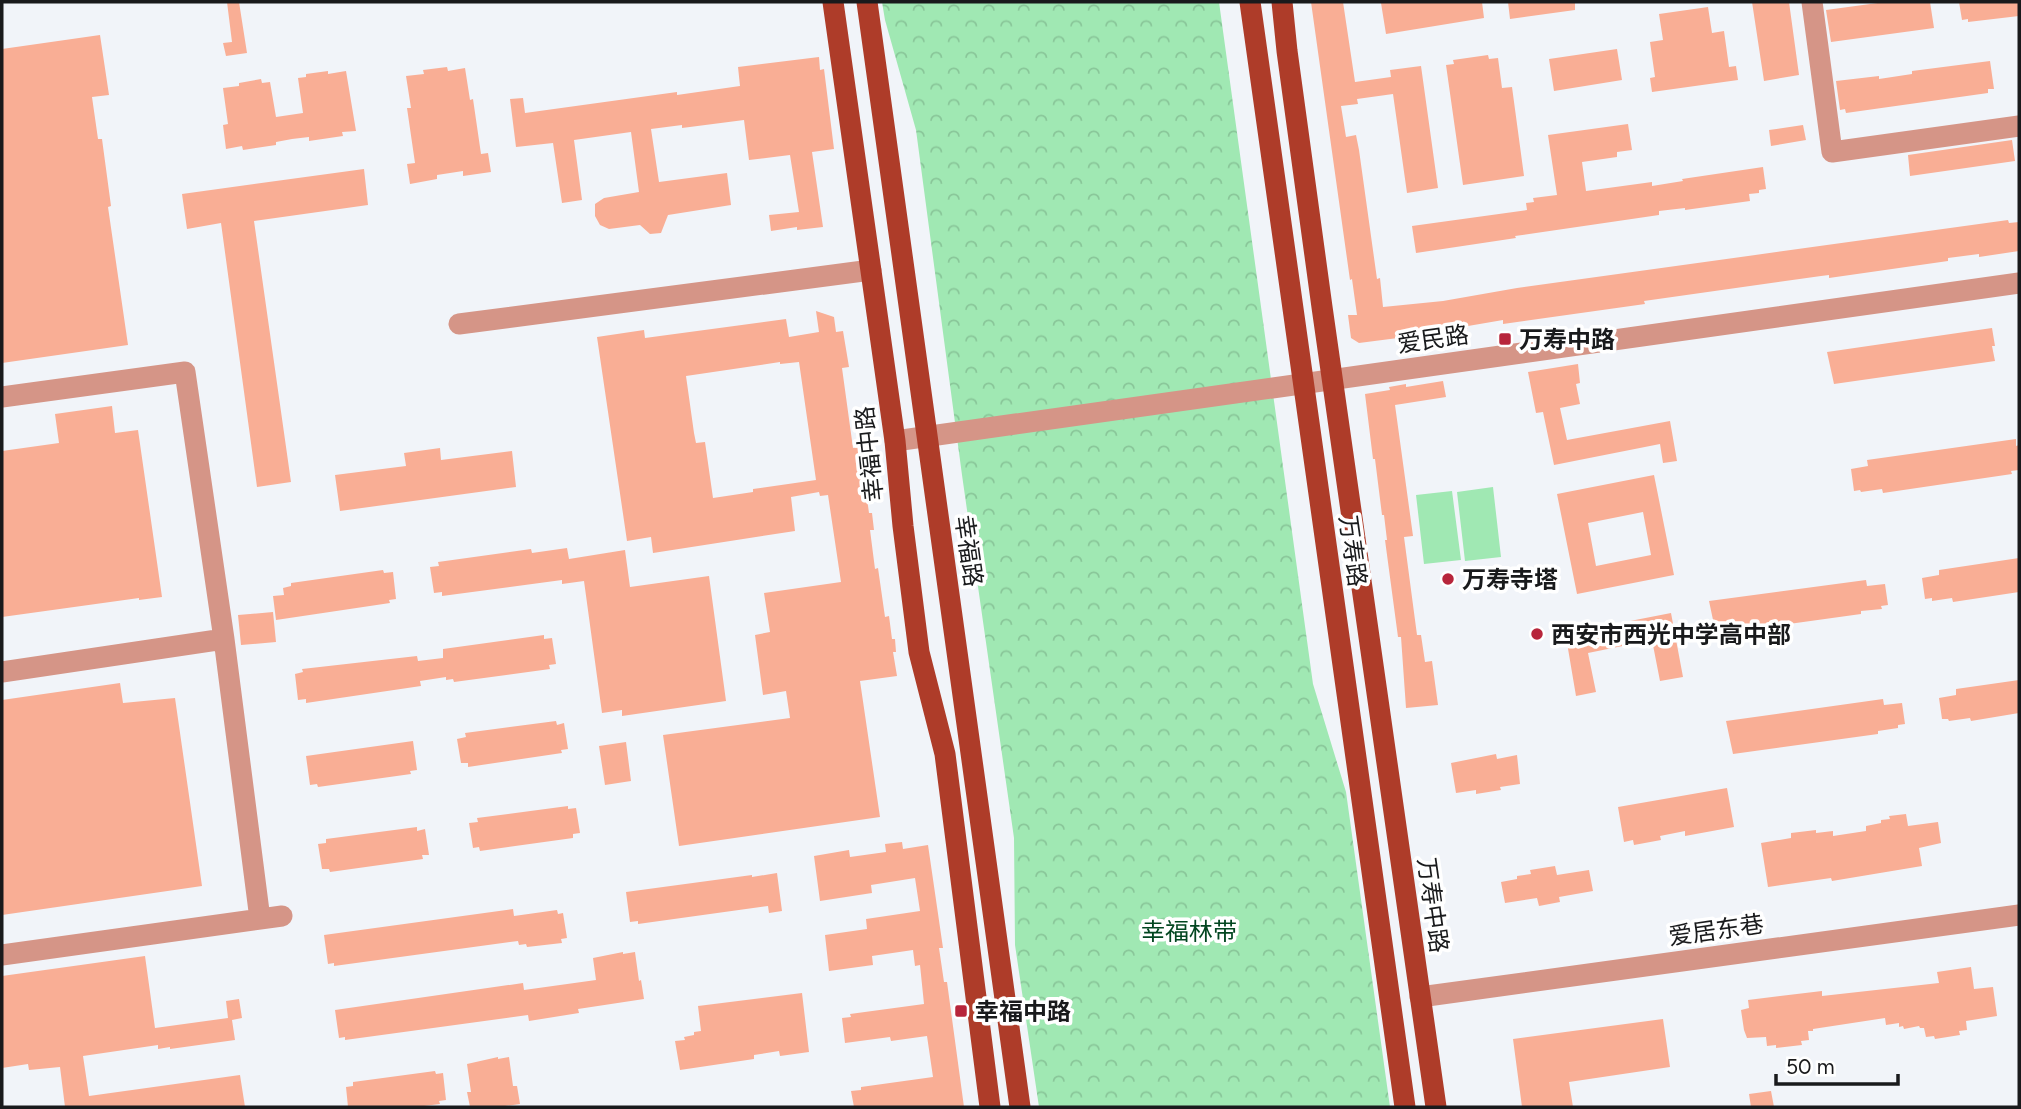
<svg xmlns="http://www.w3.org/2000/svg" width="2021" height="1109" font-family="Figtree,'Noto Sans SC',sans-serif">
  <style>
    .grass { fill: #a0e8b3 }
    .park { fill: url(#park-crowns) }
    .building { fill: #f9ae95; fill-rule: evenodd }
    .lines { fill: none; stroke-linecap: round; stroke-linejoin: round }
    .minor { stroke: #d59587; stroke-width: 21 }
    .major { stroke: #ae3c29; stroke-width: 21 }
    .poi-dot { fill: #b7253b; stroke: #fff; stroke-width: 2.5 }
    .labels { text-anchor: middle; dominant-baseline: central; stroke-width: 7; stroke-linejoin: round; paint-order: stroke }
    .street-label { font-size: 24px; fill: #191a1c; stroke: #fff }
    .poi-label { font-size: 24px; font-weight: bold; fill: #191a1c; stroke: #fff; text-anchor: start }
    .park-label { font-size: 24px; fill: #024620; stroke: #fff }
  </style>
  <defs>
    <pattern id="park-crowns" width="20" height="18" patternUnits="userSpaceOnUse" patternTransform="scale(1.75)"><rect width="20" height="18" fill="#a0e8b3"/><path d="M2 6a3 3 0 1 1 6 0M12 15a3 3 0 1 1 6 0" fill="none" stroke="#89c699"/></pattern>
  </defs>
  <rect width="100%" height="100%" fill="#f1f4f9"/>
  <path class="grass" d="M1493 487 1501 557 1465 561 1457 492Z
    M1452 491 1461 560 1424 564 1416 495Z"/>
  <path class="park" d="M882 2H1219L1313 684 1346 792 1390 1107H1039L1015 945 1014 838 962 475 916 130 885 20Z"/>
  <path class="building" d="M227 2H239L247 53 226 56 223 43 232 42Z
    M1311 2H1343L1355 82 1391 77 1390 70 1421 66 1438 188 1407 193 1393 94 1357 99 1358 104 1341 106 1346 137 1356 135 1359 150 1377 279 1380 278 1383 307 1443 301 1517 288 2008 220 2009 223 2019 222V251L1979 257V254L1948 258V261L1829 278V275L1821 276 1644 301 1645 304 1503 324V320L1468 326V329L1359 343 1351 338 1348 315H1357L1352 279 1350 280Z
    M1389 2H1482L1484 18 1386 34 1381 3Z
    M1508 2H1575V10L1510 19Z
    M1752 2H1789L1799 75 1764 81Z
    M1885 2H1930L1934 28 1831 42 1826 10Z
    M1959 2H2019V16L1968 22V19L1962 20Z
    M1708 7 1712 33 1724 31 1729 67 1736 66 1738 80 1652 92 1650 78 1655 77 1650 42 1663 40 1659 14Z
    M100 35 109 95 92 97 98 139H102L111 206 108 207 128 345 2 363V49Z
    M1617 49 1622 80 1554 91 1549 59Z
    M1488 55 1489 59 1498 58 1502 88 1512 87 1524 176 1463 185 1446 65 1454 64 1453 60Z
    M819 57 820 70 824 69 834 149 812 152 823 227 797 230V227L771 231 769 215 799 212 790 155 749 160 744 120 682 128V125L651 129 659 182 727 173 731 205 668 215 661 233 650 234 640 225 609 229 600 225 595 216V204L604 198 639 192 631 132 574 140 582 200 562 203 553 143 516 147 510 99 523 98 525 113 677 92V95L740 86 738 67Z
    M1990 61 1994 89H1988V93L1846 113 1845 109 1840 110 1836 81 1879 76V79L1912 74V71Z
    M447 67 448 71 465 68 470 100 473 99 481 154 488 153 491 172 463 176V171L437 175V179L410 184 407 164 415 163 407 108H411L406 76 424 74 423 70Z
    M328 71V74L346 71 356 131 342 132 343 136 309 141V137L292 139 276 142V145L243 150 242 146 226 149 223 125 228 124 223 88 239 86V83L261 79 262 83 270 82 276 117 303 113 298 78 306 77V74Z
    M1628 124 1632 150 1617 152V157L1582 162 1586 191 1652 182V186L1683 181 1682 179 1763 167 1766 189 1759 190V193L1749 194 1750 201 1685 210V208L1659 211V215L1515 236 1516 238 1416 253 1412 226 1527 210 1526 203 1534 202 1533 198 1557 195 1548 135Z
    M1803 125 1806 140 1771 146 1769 130Z
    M2012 140 2015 161 1910 176 1908 155Z
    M364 169 368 205 254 221 291 482 257 487 221 223 187 229 182 194Z
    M816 311 834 317 836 332 843 331 849 367 842 368 853 448 860 447 869 513H872L874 530H870L875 569 878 568 885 617 889 616 892 639H895L896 652H893L897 676 860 681 880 817 679 846 663 735 790 718 786 691 763 695 755 635 770 632 764 593 841 582 828 495 820 496 819 492 791 497 795 531 653 553 651 537 627 541 597 337 644 330 645 338 786 319 789 337 819 332ZM780 362V364L799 362 816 480 753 489V492L713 498 705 442 696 443 694 433 686 376Z
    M1992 328 1995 346H1992L1995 361 1834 384 1827 352Z
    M1578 364 1580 383 1576 384 1580 404 1560 408 1567 440 1670 421 1677 461 1663 463 1660 444 1554 465 1543 412 1536 413 1528 372Z
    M1443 381 1446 397 1395 405 1413 536 1404 537 1417 635H1421L1425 662 1432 661 1438 705 1406 708 1401 637H1398L1385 540H1387L1384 515H1382L1375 459H1373L1365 394 1390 390 1389 387 1406 384V387Z
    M112 406 115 433 138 430 162 597 139 600V598L2 617V451L59 443 55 414Z
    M2016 439V446L2019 445V470L2011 471 2012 474 1883 493 1882 489 1861 492 1860 490 1854 491 1851 469 1868 466 1867 460Z
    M440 448 441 460 512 451 516 487 340 511 335 475 406 466 404 453Z
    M1654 475 1674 575 1577 594 1557 494ZM1643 512 1651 555 1596 566 1588 523Z
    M567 548 569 559 625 550 630 587 709 576 726 701 622 716V710L602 713 584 581 562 584V580L442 596V592L434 593 430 567 439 566 438 562 531 549 532 553Z
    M2019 558V592L1953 602 1952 598 1932 601V598L1925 599 1922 578 1939 575V570Z
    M383 570 384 573 393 572 396 599 389 600 390 603 276 620 273 596 284 595 283 588 291 586V583Z
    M1866 580 1867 586 1885 584 1888 605 1881 606 1882 609 1861 611V614L1716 634 1709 601Z
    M273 612 276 642 241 645 238 615Z
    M1671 613 1683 677 1660 681 1652 640 1588 653 1596 692 1576 696 1565 631 1584 627V630Z
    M544 635V639L552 638 556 664 549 665 550 669 454 682 453 679 446 680V677L420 681 421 686 306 703V699L298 700 295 674 303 672 302 669 417 656 418 661 443 658V649Z
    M2019 680V713L1971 721 1970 718 1949 721 1948 719H1942L1939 698 1956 695V689Z
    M120 683 123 703 175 698 202 886 2 915V700Z
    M1883 699 1884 705 1902 703 1905 724 1898 725V728L1878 731V734L1733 754 1726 721Z
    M556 721 557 725 564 723 568 749 561 750 562 753 468 767V763H461L457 739 466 737 465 733Z
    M413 741 417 770 410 771 411 774 318 787 317 784 310 785 306 756Z
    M626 742 631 781 605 785 599 746Z
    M1496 754 1497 759 1517 755 1520 784 1500 787 1501 790 1476 794V790L1456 793 1451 763Z
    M1727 788 1734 827 1685 836V831L1660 836 1661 840 1634 845 1633 840 1624 842 1618 807Z
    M568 806V809L576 808 580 833 573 834V838L480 851 479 847 473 848 469 823 478 822 477 818Z
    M1906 814 1908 826 1938 822 1941 843 1919 848 1922 866 1832 881 1831 878 1768 887 1761 843 1791 838V833L1816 830V833L1833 831V836L1866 831V826L1881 823V820L1890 819 1889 816Z
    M417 827V831L425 829 429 855H422L423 859 330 872 329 869H322L318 844 326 843V839Z
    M902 842 903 849 928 845 943 948H939L944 982H947L964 1107H854L851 1091 861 1090V1087L933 1077 927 1036 891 1041 890 1037 845 1043 842 1018 851 1017 850 1014 924 1004 920 965 915 966 913 950 872 956 873 965 829 971 825 935 867 929 866 919 920 911 915 878 871 885 872 893 820 901 814 856 849 850 850 857 886 852 885 844Z
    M1555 866 1557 875 1589 870 1593 891 1559 897 1560 902 1539 906 1537 898 1505 903 1501 882 1517 879V876L1531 874 1530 870Z
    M777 873 782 911 769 913 768 906 638 924V921L630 922 626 892 752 875V877Z
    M513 909 514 916 557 910 558 914 563 913 567 938 561 939 562 943 527 947 526 944 519 945 518 941 334 966V963L328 964 324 935Z
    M623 952V954L635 952 639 981 641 980 644 999 578 1009 579 1013 529 1021 528 1015 345 1040V1037L339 1038 335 1010 523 983 524 990 596 980 593 958Z
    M145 956 155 1028 228 1018 226 1001 239 999 242 1018 232 1020 235 1040 170 1049V1047L158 1049V1045L83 1056 89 1096 240 1075 245 1107H65L60 1067 29 1070 28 1064 2 1068V976Z
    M1971 967 1974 989 1993 987 1997 1016 1966 1021 1967 1030 1959 1031 1960 1035 1935 1039 1934 1036 1926 1037 1924 1028H1920L1919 1026 1904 1029 1903 1026 1899 1027V1023L1886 1025 1885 1018 1813 1029V1031H1808L1809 1040 1801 1041 1802 1045 1776 1048V1045L1767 1046 1766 1037 1747 1038 1744 1030 1741 1010 1749 1008 1748 1000 1822 991V996L1939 983 1937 972Z
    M802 993 809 1052 780 1056 779 1051 754 1055V1059L680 1070 675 1041 685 1040 684 1037 694 1035V1032L701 1031 698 1006Z
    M1663 1019 1670 1067 1569 1082 1573 1107H1522L1513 1039Z
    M498 1057V1059L509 1057 513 1086H517L520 1104 498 1107H470L467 1092H471L467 1064Z
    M435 1071 436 1074 443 1073 446 1100 439 1101 440 1104 416 1107H348L346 1087 353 1086V1082Z
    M1771 1091 1774 1107H1751L1749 1094Z"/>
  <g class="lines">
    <path class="minor" d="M1812 2 1832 152 2019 126
      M459 324 871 270
      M2 397 185 372 224 639
      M895 441 2019 283
      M2 672 224 639 260 919
      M2 955 282 916
      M1420 997 2019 915"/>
    <path class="major" d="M833 2 895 441 903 526 919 652 945 754 990 1107
      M867 2 1020 1107
      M1250 2 1405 1107
      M1282 2 1287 51 1322 307 1436 1107"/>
  </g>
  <g class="poi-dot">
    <rect x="1498" y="332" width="14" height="14" rx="3.5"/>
    <circle cx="1448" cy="579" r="7"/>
    <circle cx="1537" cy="634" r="7"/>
    <rect x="954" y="1004" width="14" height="14" rx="3.5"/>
  </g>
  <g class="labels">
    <g class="street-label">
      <text transform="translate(1433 339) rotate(-8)">爱民路</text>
      <text transform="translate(869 454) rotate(-96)">幸福中路</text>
      <text transform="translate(969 551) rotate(82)">幸福路</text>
      <text transform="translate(1353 551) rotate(82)">万寿路</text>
      <text transform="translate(1433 905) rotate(82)">万寿中路</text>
      <text transform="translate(1716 930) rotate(-8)">爱居东巷</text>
    </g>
    <g class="poi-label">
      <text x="1519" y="339">万寿中路</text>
      <text x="1462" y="579">万寿寺塔</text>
      <text x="1551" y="634">西安市西光中学高中部</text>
      <text x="975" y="1011">幸福中路</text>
    </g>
    <g class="park-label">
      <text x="1189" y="931">幸福林带</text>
    </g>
  </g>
  <rect width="2021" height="1109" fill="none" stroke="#191a1c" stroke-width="7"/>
  <path d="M1776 1074v10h122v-10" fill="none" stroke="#191a1c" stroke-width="3.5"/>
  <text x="1786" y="1074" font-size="21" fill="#191a1c" stroke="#ffffff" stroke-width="5" paint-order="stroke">50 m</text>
</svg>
